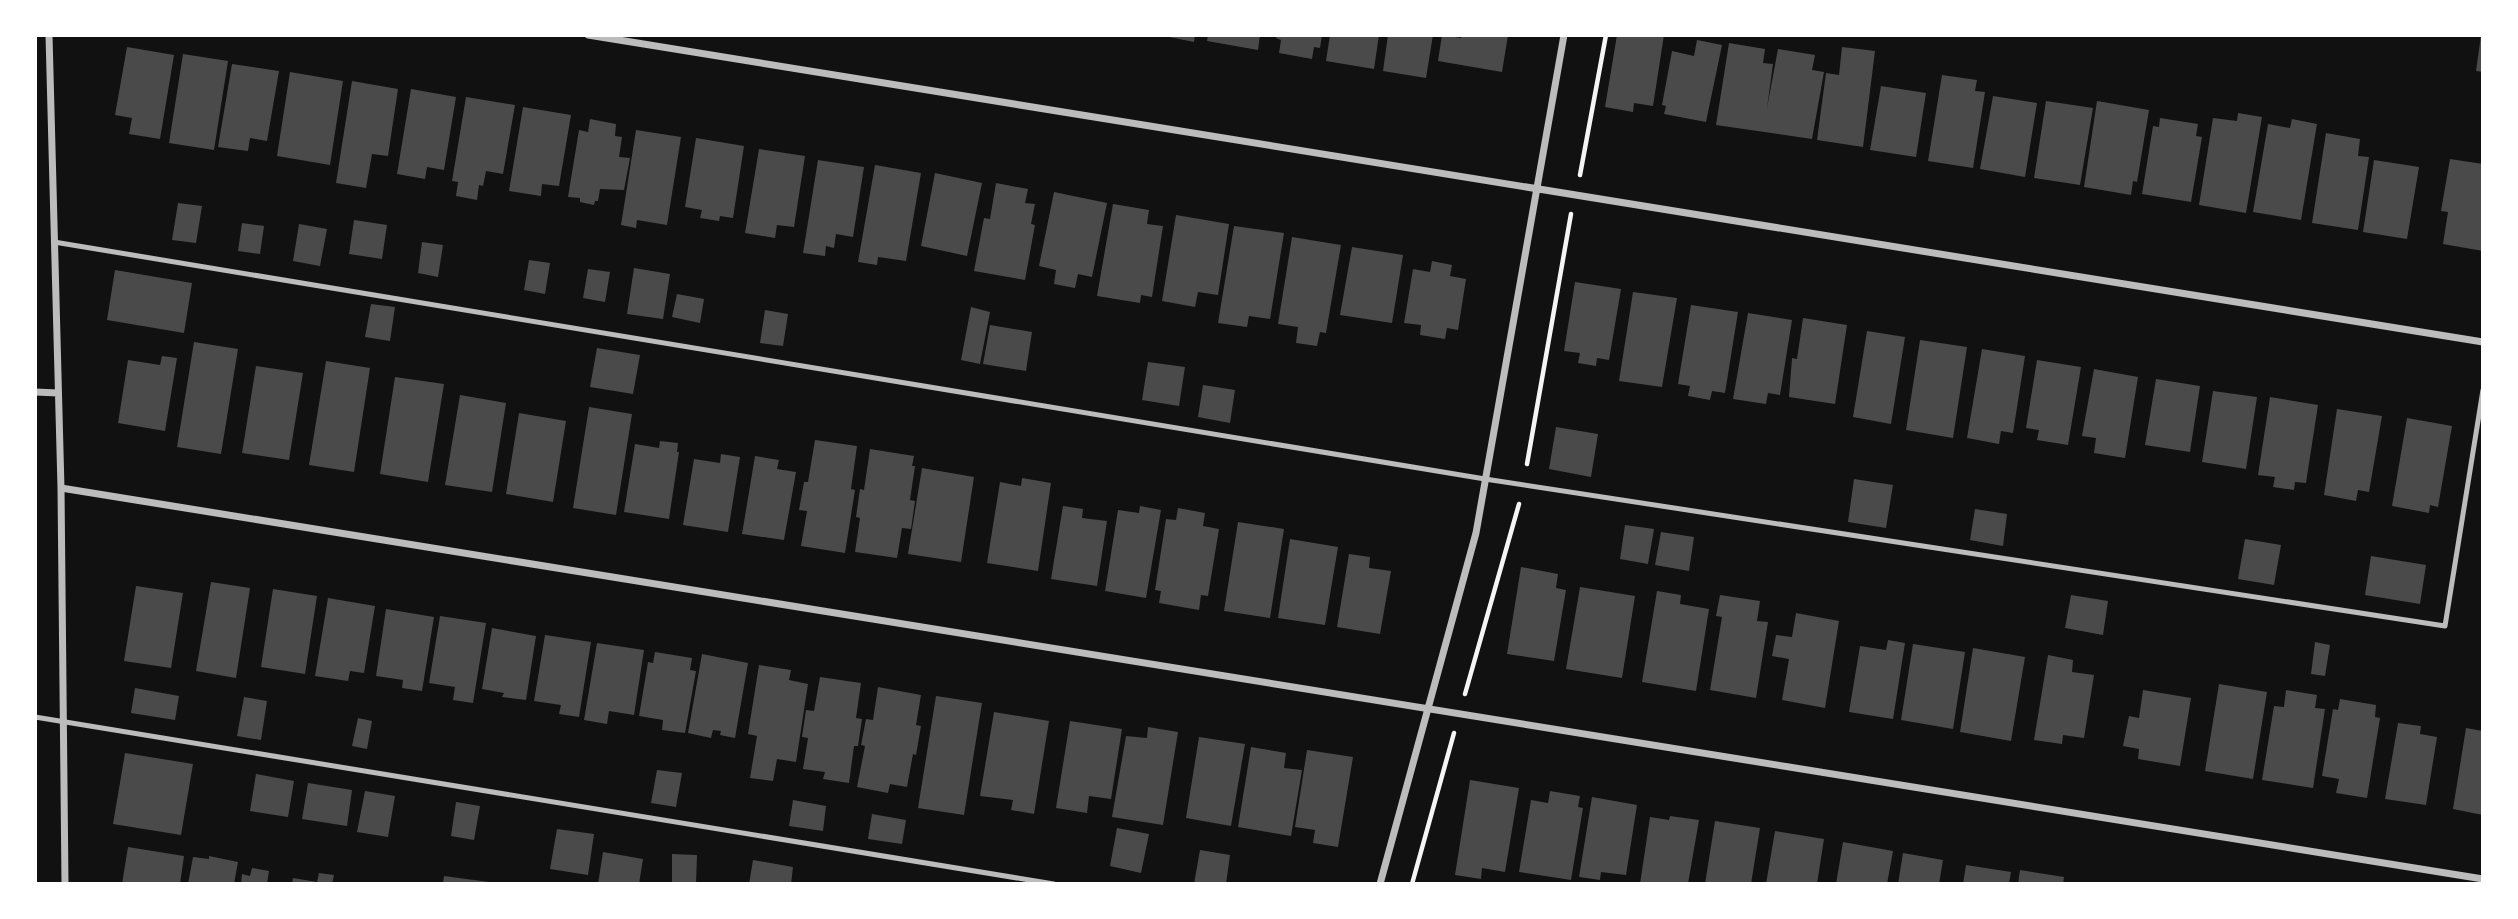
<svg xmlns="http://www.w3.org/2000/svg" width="2518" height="919" font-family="Rubik,sans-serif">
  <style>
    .building { fill: #4a4a4a }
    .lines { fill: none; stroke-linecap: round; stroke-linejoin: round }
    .path { stroke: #f5f5f5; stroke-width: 4.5 }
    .service { stroke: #bcbcbc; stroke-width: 5 }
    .minor { stroke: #bcbcbc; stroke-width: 7 }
  </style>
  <rect width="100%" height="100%" fill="#111"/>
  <path class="building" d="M1159 35H1195L1194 42Z
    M1208 35H1260L1258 50 1207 41Z
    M1277 35H1322L1320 48 1314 47 1312 59 1279 53 1281 40 1276 38Z
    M1330 35H1379L1374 69 1326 61Z
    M1388 35H1433L1426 78 1383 71Z
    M1442 35 1461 38 1462 35H1508L1502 72 1438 61Z
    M1617 35H1664L1653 106 1634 103 1633 112 1605 107Z
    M2481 35H2483V72L2476 71Z
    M1697 40 1722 45 1706 122 1664 114 1666 106 1662 105 1672 51 1694 56Z
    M1729 43 1765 49 1763 63 1773 64 1767 108 1778 49 1815 55 1812 70 1824 72 1812 139 1716 125Z
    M127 47 174 55 160 139 129 134 132 118 115 115Z
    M1842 47 1875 51 1863 147 1817 140 1826 73 1839 75Z
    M183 54 228 61 214 150 169 143Z
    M232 64 279 71 267 141 250 138 248 151 218 147Z
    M290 72 343 81 330 165 277 156Z
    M1942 75 1977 80 1975 91 1985 92 1973 168 1928 161Z
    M352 81 398 89 388 156 372 154 366 188 336 183Z
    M1881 86 1926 93 1916 157 1870 150Z
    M411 89 456 97 444 170 427 167 425 179 397 174Z
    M1993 96 2037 103 2025 177 1980 169Z
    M466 97 515 105 503 174 486 171 483 186 479 185 477 200 456 196 458 182 452 181Z
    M2046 101 2093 108 2080 185 2034 178Z
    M2097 101 2149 110 2137 182 2133 181 2131 195 2084 187Z
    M523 107 571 115 559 186 542 184 541 196 509 191Z
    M2238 113 2262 117 2246 213 2199 205 2213 118 2237 121Z
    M2160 118 2198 124 2196 136 2202 137 2191 202 2142 194 2153 126 2159 127Z
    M590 119 616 124 615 136 622 137 619 157 630 158 624 190 600 189 598 201H595L594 205 580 202V198L568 197 579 130 588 132Z
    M2292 119 2317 124 2301 220 2253 212 2268 124 2290 128Z
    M636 130 681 137 667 225 637 220 636 228 621 225Z
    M2326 133 2360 139 2358 156 2369 157 2358 230 2312 223Z
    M696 138 744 146 733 218 720 216 719 221 700 218 702 210 685 207Z
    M759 149 805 156 794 227 777 225 775 238 745 233Z
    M2450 159 2483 164V251L2443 244 2448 212 2441 211Z
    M818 160 864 167 853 237 836 234 834 248 826 246 825 256 803 253Z
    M2374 160 2419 167 2407 239 2363 232Z
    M875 165 921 173 906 261 878 257 877 265 858 262Z
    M935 173 982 183 967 256 921 246Z
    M996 183 1028 189 1025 203 1035 204 1031 224 1035 225 1025 280 974 271 984 218 990 219Z
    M1054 192 1107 203 1092 277 1078 274 1075 288 1054 284 1056 270 1039 266Z
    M178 203 202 206 196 243 172 240Z
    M1113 204 1149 210 1147 224 1163 226 1152 297 1141 295 1140 303 1097 296Z
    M1176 215 1229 224 1218 295 1198 292 1195 307 1162 301Z
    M354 220 387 225 382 259 349 254Z
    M242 223 264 226 260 254 238 251Z
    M299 224 327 229 320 266 293 261Z
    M1234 226 1284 233 1270 319 1249 316 1247 327 1218 323Z
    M1292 237 1341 245 1326 333 1320 332 1317 346 1296 343 1298 327 1278 324Z
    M422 242 443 245 438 277 418 273Z
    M1352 247 1403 255 1392 323 1340 315Z
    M529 260 550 263 545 294 524 290Z
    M1432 261 1452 265 1450 276 1466 279 1458 330 1447 328 1445 339 1420 335 1421 325 1404 323 1413 269 1430 272Z
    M634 268 670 274 663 319 627 314Z
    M588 269 610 272 605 302 583 298Z
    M115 270 192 283 184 333 107 320Z
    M1575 282 1621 289 1609 360 1597 358 1596 366 1578 363 1580 353 1564 351Z
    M1633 292 1677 298 1662 387 1619 381Z
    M677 294 704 299 700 323 672 317Z
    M371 304 395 307 390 341 365 337Z
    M1691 305 1738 312 1725 393 1712 391 1710 400 1688 396 1690 386 1678 384Z
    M971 307 990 312 980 364 961 360Z
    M765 310 788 314 783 346 760 343Z
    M1748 313 1792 320 1780 395 1768 393 1766 404 1733 399Z
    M1803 318 1847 325 1835 404 1789 397 1792 358 1797 359Z
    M990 325 1032 332 1026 371 983 364Z
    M1867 331 1905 337 1891 424 1853 417Z
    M1920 340 1967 347 1953 438 1906 430Z
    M194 342 238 349 221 454 177 447Z
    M597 348 640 355 633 394 590 387Z
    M1982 349 2025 356 2013 433 2001 431 1999 444 1967 438Z
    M162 356 177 358 165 431 118 423 128 360 160 365Z
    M2037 360 2081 367 2068 445 2037 440 2039 430 2026 428Z
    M326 361 370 368 354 472 309 465Z
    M1148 362 1185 367 1179 406 1142 400Z
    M256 366 303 373 289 460 242 453Z
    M2094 369 2138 377 2125 458 2094 453 2096 438 2082 436Z
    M395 377 444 384 428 482 380 474Z
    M2156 379 2200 386 2190 452 2145 445Z
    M1203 385 1235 390 1230 423 1198 417Z
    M2213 391 2257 397 2246 469 2202 462Z
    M460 395 506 403 492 492 445 485Z
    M2270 397 2318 405 2306 483 2295 482 2294 490 2273 487 2275 477 2258 475Z
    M589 407 632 414 616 515 573 508Z
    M2337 409 2382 416 2369 492 2358 490 2356 501 2324 495Z
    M519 413 566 421 553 502 506 494Z
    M2407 418 2452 426 2438 507 2430 505 2429 513 2392 506Z
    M1556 427 1598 434 1591 477 1549 469Z
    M815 440 857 446 851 489 855 490 845 553 801 546 807 511 799 510 804 482H808Z
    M660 441 678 443 677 452H679L669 519 624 512 635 444 659 448Z
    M870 449 914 456 912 466H915L910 500 915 501 911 529 902 528 897 558 855 552 860 518 856 517 860 489 864 490Z
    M721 454 740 457 728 532 683 525 694 459 720 463Z
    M755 456 779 460 777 469 796 472 784 540 742 534Z
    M922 468 974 477 961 562 908 554Z
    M1022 478 1051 483 1038 571 987 563 1000 482 1021 486Z
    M1854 479 1893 485 1886 528 1848 522Z
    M1063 506 1083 509 1082 518 1107 521 1097 586 1051 579Z
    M1140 506 1161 510 1146 598 1105 591 1118 510 1139 513Z
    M1178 508 1205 513 1203 526 1219 529 1208 596 1201 595 1199 610 1159 603 1161 591 1155 590 1166 519 1176 520Z
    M1975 509 2007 514 2003 546 1970 540Z
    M1238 522 1284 529 1270 618 1224 611Z
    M1625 525 1654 529 1648 564 1620 559Z
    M1661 532 1694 537 1689 571 1655 565Z
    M1290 539 1338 547 1325 625 1278 618Z
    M2245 539 2281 545 2274 585 2238 579Z
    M1349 554 1370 557 1369 568 1391 571 1380 634 1337 627Z
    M2371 556 2426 565 2420 604 2365 595Z
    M1521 567 1558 574 1556 588 1566 590 1554 661 1507 654Z
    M211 582 250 588 236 678 196 671Z
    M136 586 183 593 171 668 124 661Z
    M1580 587 1635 596 1622 678 1566 669Z
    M273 589 317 596 305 674 261 667Z
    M1657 591 1681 595 1680 604 1709 609 1696 691 1642 682Z
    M1720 595 1760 601 1757 621 1768 622 1756 698 1710 690 1722 617 1716 616Z
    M2071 595 2108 601 2103 635 2065 628Z
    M328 598 375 606 364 673 350 671 348 681 315 676Z
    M386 609 434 617 422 691 402 688 403 680 376 676Z
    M1796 613 1839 621 1825 708 1782 700 1789 659 1772 656 1776 635 1792 637Z
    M440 616 486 623 473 703 453 700 455 687 429 683Z
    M492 628 536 636 526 700 502 697 504 693 482 689Z
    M545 635 591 642 579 717 559 714 561 705 534 701Z
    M1888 640 1905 643 1893 719 1849 712 1860 646 1886 650Z
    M2315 642 2330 645 2325 676 2311 674Z
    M597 643 644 650 634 715 609 711 607 724 584 720Z
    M1913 644 1965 652 1953 729 1901 720Z
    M1973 648 2025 657 2011 741 1960 732Z
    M655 652 692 658 690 670 696 671 685 733 662 730 663 720 639 716 648 662 653 663Z
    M702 654 748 663 735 738 720 735 721 731 713 730 711 738 688 733Z
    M2048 655 2073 660 2072 672 2094 675 2084 738 2063 735 2062 744 2034 740Z
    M759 665 791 670 789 680 808 684 796 762 777 759 773 781 750 778 757 736 748 734Z
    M820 677 861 683 856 718 862 719 858 746H854L849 783 823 779 825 772 803 769 808 738 802 737 806 710 814 711Z
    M2219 684 2267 692 2253 779 2205 771Z
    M878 687 921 695 916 725 921 726 916 755 913 754 907 787 890 784 888 793 857 787 865 746 861 745 866 719 873 720Z
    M135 688 179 696 175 720 131 713Z
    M2143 690 2191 698 2180 766 2138 759 2139 749 2123 746 2129 716 2139 718Z
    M2286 690 2317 695 2315 708 2325 709 2313 788 2262 780 2274 706 2284 707Z
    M936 696 982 703 964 815 918 808Z
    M244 697 267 701 261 740 237 736Z
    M2340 699 2376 705 2375 717 2380 718 2367 798 2336 793 2339 779 2322 776 2333 709 2338 710Z
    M994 712 1049 721 1034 814 1011 810 1013 800 980 796Z
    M358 718 372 721 367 749 352 746Z
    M1070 721 1122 729 1111 799 1089 796 1087 813 1056 808Z
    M2398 723 2421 726 2420 734 2437 737 2426 805 2385 799Z
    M1148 727 1178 732 1163 825 1112 817 1126 736 1147 738Z
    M2466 728 2483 731V815L2453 809Z
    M1199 737 1245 744 1231 826 1186 818Z
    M1251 747 1286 753 1284 768 1302 770 1291 836 1238 827Z
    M1307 750 1353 757 1338 847 1313 843 1315 830 1295 827Z
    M125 753 193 764 181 835 113 824Z
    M657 770 682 773 676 807 651 803Z
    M256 774 294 781 288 817 250 811Z
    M1470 780 1519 788 1505 872 1482 868 1481 879 1455 875Z
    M308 783 352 790 347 826 302 819Z
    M365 791 395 796 388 837 357 832Z
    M1550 791 1580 796 1578 807 1583 808 1571 880 1519 872 1531 800 1548 803Z
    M1592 797 1637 805 1626 875 1601 872 1600 880 1579 877Z
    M793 800 826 806 823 831 789 826Z
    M456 802 480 806 474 840 451 836Z
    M872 814 906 820 902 844 868 839Z
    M1670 816 1699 820 1688 884H1640L1650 817 1669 820Z
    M1715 821 1760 828 1751 884H1705Z
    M1117 828 1149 834 1141 873 1110 866Z
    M557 829 594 834 588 875 550 869Z
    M1775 831 1824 839 1817 884H1766Z
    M1843 842 1893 851 1887 884H1836Z
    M128 847 184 856 180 884H122Z
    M1200 850 1230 855 1226 884H1194Z
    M603 852 643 859 639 884H598Z
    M1903 853 1943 860 1939 884H1898Z
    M672 854 697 855 696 884H672Z
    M209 856 238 862 234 884H188L193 857 209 859Z
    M753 860 793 867 791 884H749Z
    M1966 865 2011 872 2009 884H1963Z
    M252 868 269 871 267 884H241L242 874 250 876Z
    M2020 870 2064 877 2063 884H2018Z
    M319 873 334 875 332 884H292L293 878 317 882Z
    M444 876 489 882V884H443Z"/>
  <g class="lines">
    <path class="path" d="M1580 175 1606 35
      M1527 464 1571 214
      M1465 694 1519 504
      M1412 884 1454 733"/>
    <path class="service" d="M54 242 1485 479 2445 626 2483 390
      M35 717 1054 884"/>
    <path class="minor" d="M49 35 61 488 65 884
      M588 35 2483 342
      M35 392 58 393
      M61 488 2483 879
      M1380 884 1476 533 1564 35"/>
  </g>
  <rect width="2518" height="919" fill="none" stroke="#ffffff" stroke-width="74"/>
</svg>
